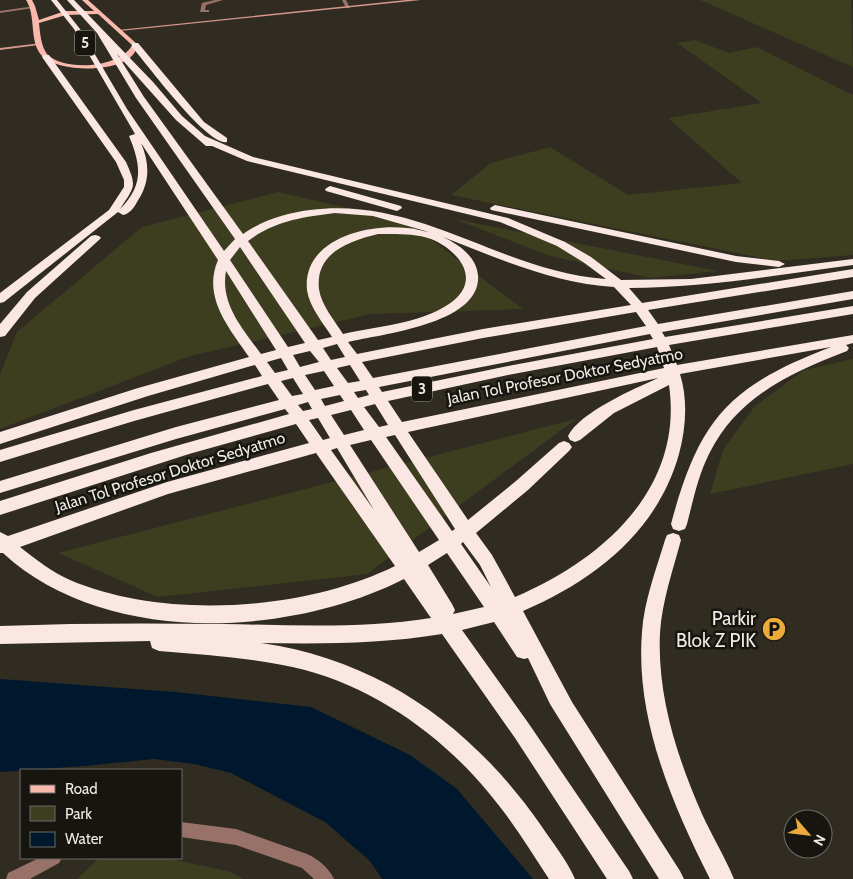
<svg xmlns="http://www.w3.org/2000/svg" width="853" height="879" font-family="Cabin,sans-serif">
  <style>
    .green { fill: #3d3e20 }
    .water { fill: #00182d }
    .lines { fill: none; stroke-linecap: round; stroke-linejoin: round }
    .street { fill: #987169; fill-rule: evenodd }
    .secondary { fill: #d5978b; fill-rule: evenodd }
    .primary { fill: #fab9ad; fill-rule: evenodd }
    .highway { fill: #fae6e2; fill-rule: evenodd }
    .labels { text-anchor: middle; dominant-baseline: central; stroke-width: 5; stroke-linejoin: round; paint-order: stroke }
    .shield { fill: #161510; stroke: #acaba4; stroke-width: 1 }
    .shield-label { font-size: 15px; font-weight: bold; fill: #edebe4 }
    .street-label { font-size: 16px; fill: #edebe4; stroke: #161510 }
    .near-poi-label { font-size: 19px; fill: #edebe4; stroke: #161510; text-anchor: end }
  </style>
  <rect width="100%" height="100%" fill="#302c21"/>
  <path class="green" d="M700 0H851L853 67Z
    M695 40 729 53 757 47 853 95V255L776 261 451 195 491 163 550 147 628 195 742 183 668 118 762 103 677 43Z
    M278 192 408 222 523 309 371 314 190 356 0 429V375L17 332 142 227Z
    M454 219 718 271 650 278 550 256Z
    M853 359V464L710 494 723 450 755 406 804 370Z
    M576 419 367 574 158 597 58 553Z
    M99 858H167L231 872 243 879H77Z"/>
  <path class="water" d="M0 679 175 692 311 707 410 755 457 789 533 879H382L370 861 325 822 231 773 194 764 154 759 84 766 0 772Z"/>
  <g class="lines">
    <path class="street" d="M215 0H223L206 5 205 10H209V12H200L202 3Z
      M342 0H346L350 8H346Z
      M35 6 33 8 0 13V11Z
      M181 822 236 829 307 854C317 858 330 869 334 879H314L302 868 236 845 181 837Z
      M39 858H62L59 863 30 879H6L8 873Z"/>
    <path class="secondary" d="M406 0H421L120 31 118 30Z
      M41 43 39 45 0 50V48Z"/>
    <path class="primary" d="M26 0H32L35 6 39 20 65 11H94L82 0H88L137 44C137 74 61 74 43 57 28 42 37 17 26 0ZM98 14 132 45C121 68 64 72 47 54 41 46 40 33 39 23L66 15Z"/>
    <path class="highway" d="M51 0H57L80 29 127 109 224 251 235 239 136 98 97 33 67 0H74L153 82 182 116 205 136 253 157 508 218 565 242 591 257 621 280 691 279 853 259V265C778 275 704 288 629 288L642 303 853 269V277L648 310 658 324 853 291V299L662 332 665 337 853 306V314L669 345 677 365 853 335V343L846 345 849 348 847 351C790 373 737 397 709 454 698 476 693 501 687 524L685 529 679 531 673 529 671 524C699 419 729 386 831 347L680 374C688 400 686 428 679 454 657 532 595 580 523 611L572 702 680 871 684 879H659L550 704 528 658 524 659 517 657 494 622 462 630 529 724 629 871 633 879H607L515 738 442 634C382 644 321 644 261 643 380 660 472 727 540 824 552 842 567 860 575 879H549C530 850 511 819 488 792 442 736 376 689 305 670 258 658 208 655 159 651L152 648 150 641 0 644V626C74 623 149 623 223 624 292 625 362 629 431 618L404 579C288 638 103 646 3 553H0V532L8 536 167 482 309 443 296 424 189 454 0 515V501L151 453 289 414 285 409 176 439 0 493V481L176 427 279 400 268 384 134 421 0 462V450L134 410 262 376 255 365 251 366 148 396 0 444V432L138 388 249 357C229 328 202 297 218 260L141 143C150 164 150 183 137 202 134 208 129 214 123 215L118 212 4 302 0 303V293L109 210 124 187V180L116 162 42 57 43 55H49L126 162C137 187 135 186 120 209 144 185 141 165 129 136L135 134 74 29ZM117 54 176 120 206 146H212L247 161 500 222 557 246 583 262 606 279C501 272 420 196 310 210 286 213 263 220 243 234L144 97ZM335 213 373 216 429 232C422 231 414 228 407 228 368 223 302 239 307 290 309 306 323 323 332 337L318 340 248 241C274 221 303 217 335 213ZM378 234C395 234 414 233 431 239 460 251 483 281 449 304 419 324 378 326 343 334 335 321 321 305 319 289 315 253 349 241 378 234ZM443 237C499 259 554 283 614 287L631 305 483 329 357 354 348 342C382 334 482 324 478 275 476 256 458 244 443 237ZM240 247 305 343 288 347 230 260ZM226 271 276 350 261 354C243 329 220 304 226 271ZM636 312 646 326 373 378 362 362 483 338ZM650 334 653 339 508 366 382 392 379 387ZM337 344 345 357 331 360 323 348ZM657 347 664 368 402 422 388 401 508 375ZM310 351 319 362 300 367 293 355ZM281 358 288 370 275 373 267 362ZM350 365 360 381 348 383 337 368ZM324 371 334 386 315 390 305 375ZM293 378 303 394 292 396 281 381ZM658 378C634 389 580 412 568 436L570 440 575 442 580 440 614 413 669 385C684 489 602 560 515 597L492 555 476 533 528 490 569 451 572 447 569 443 564 441 559 443 516 481 468 520 408 432ZM366 390 369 395 358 398 354 392ZM340 395 344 401 325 406 321 399ZM308 402 312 409 303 411 298 405ZM375 404 388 425 379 427 364 407ZM351 410 364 430 344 435 331 415ZM318 418 330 438 323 440 309 420ZM395 435 455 529 452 531 386 437ZM371 440 439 540 419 552 350 445ZM337 448 374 510 331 450ZM316 453 395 566C304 611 164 620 70 580 52 572 35 559 20 547L168 494ZM463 542 480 565 491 587 461 544ZM447 553 484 607 453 614 455 610 452 604 428 565Z
      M132 43H138L204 122 227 138V142C207 146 147 64 132 47Z
      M330 186 401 206 402 208 397 211 326 191 325 189Z
      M495 205 736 256 779 261 785 264 779 267 736 262 491 210 490 208Z
      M95 235 99 236 101 238 99 240 35 298 5 336 0 337V324L27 292 91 236Z
      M673 533 679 535 681 540C673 570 662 601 660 633 657 695 677 757 702 814 712 836 725 857 734 879H710C672 804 635 718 642 632 644 601 656 570 665 540L667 535Z"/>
  </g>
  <defs>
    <g id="parking-disc" transform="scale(1.25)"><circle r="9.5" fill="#ebaa39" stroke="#161510"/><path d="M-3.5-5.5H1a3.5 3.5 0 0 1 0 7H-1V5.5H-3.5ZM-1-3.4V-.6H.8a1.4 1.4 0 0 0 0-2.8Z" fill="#111"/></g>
  </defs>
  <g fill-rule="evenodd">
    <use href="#parking-disc" x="774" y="629"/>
  </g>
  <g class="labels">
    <g class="shield">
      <rect x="75" y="30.5" width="20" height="25" rx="4"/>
      <rect x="412" y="376.5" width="20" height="25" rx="4"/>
    </g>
    <g class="shield-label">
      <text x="85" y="43">5</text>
      <text x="422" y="389">3</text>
    </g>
    <g class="street-label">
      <text transform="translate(565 376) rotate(-11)">Jalan Tol Profesor Doktor Sedyatmo</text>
      <text transform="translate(170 472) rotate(-17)">Jalan Tol Profesor Doktor Sedyatmo</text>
    </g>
    <g class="near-poi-label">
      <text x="756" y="618">Parkir<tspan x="756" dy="22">Blok Z PIK</tspan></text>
    </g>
  </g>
  <rect x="20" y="769" width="162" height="90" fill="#161510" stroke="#6c6b65"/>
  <rect x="30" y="785" width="25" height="8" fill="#fab9ad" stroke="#6c6b65"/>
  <text x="65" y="794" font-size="15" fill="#edebe4">Road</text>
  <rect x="30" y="806" width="25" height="15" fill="#3d3e20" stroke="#6c6b65"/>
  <text x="65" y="819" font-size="15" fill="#edebe4">Park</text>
  <rect x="30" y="832" width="25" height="15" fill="#00182d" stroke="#6c6b65"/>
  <text x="65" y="844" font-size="15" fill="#edebe4">Water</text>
  <g transform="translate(808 834) rotate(118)"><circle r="24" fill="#161510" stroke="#6c6b65"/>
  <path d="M0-4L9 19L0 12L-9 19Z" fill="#ebaa39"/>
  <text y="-8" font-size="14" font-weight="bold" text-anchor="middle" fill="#edebe4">N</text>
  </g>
</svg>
